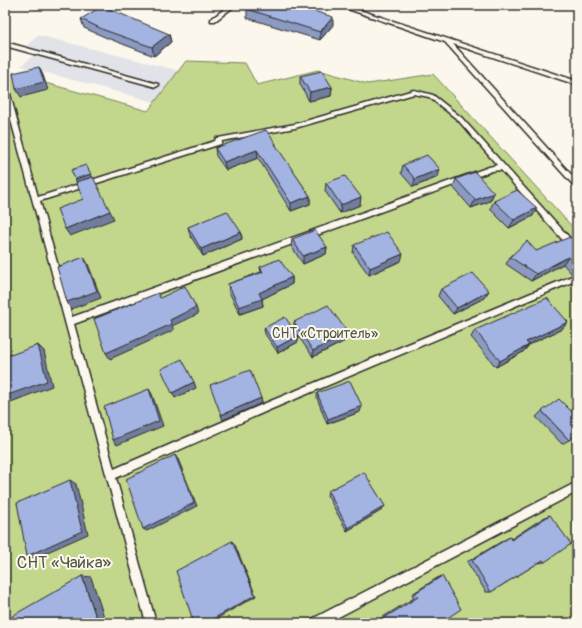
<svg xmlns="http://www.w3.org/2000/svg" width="582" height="628" font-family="Pangolin,sans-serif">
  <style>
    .built { fill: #e1e3e9 }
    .green { fill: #c2d78c; stroke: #76815c }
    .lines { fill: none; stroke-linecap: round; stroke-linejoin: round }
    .lane-casing { stroke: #2b2b2b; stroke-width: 3 }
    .lane { fill: #fbf7ec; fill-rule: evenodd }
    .wall { fill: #8c9ac2; stroke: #2b2b2b }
    .shaded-wall { fill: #727d9e; stroke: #2b2b2b }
    .building { fill: #a3b3e2; stroke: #2b2b2b }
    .labels { text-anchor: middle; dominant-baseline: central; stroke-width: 4; stroke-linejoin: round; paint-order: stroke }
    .park-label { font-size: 14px; fill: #515643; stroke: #fbf7ec }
    .near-park-label { font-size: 17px; fill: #515643; stroke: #fbf7ec }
  </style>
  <rect width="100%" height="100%" fill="#fbf7ec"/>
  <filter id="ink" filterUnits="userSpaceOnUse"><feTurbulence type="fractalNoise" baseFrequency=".025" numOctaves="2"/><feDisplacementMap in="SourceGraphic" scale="8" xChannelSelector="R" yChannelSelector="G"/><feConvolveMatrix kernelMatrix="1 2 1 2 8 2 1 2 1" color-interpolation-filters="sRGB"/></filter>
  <g filter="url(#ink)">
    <path class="built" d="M38 35 180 71 155 102 21 66 39 50 27 46Z"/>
    <path class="green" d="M186 61 245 63 257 85 318 70 368 84 433 74 577 232V623H5V72L148 111Z"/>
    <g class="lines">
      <g class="lane-casing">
        <path id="lane" d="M230 5H236L215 21H211V19Z
          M336 5H344L577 81V85L453 44 577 181V187H575L445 42Z
          M5 42 158 84 159 85 156 87 5 46Z
          M5 85 8 87 38 197 215 141 216 138H218L295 124 414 90 433 95 462 118 577 246V254L574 253 501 170 492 171 74 324 114 469 261 405 577 274V280L267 411 116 478 156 623H146L5 98ZM414 94 429 97 458 120 497 165 489 167 72 317 40 201 221 144 222 141 295 128Z
          M577 482V492L327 623H311L312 619Z"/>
      </g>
      <use href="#lane" class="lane"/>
    </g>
    <path class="wall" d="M247 9 333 25 320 40 247 18Z
      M81 19 169 34 171 42 154 56 107 38 84 28Z
      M300 76 332 87 331 96 309 101 300 84Z
      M276 144V147L310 196V204L291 211 258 158 226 170 216 156 215 148Z
      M403 165 438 177 413 187 401 173Z
      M456 179 494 193 490 201 471 208 453 187Z
      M326 183 360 205 340 213 325 191Z
      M494 201 533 216 509 228 490 209Z
      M188 227 241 232 242 239 203 256 190 235Z
      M577 236V244L574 240Z
      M292 239 327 247 326 254 303 264 291 246Z
      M354 245 401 261 369 275 353 253Z
      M577 245V273L572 274 563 264 531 281 506 264 510 257 536 251Z
      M260 267 292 277V284L262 299 263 306 240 314 229 292 228 284 261 272Z
      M441 289 484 298 453 314 438 296Z
      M294 322 348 333 347 340 313 357 298 336V342L278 353 265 334 264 328H294Z
      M568 322 562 329 528 345H529L523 352 496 367 471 337 475 330Z
      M317 393 360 412 327 424 317 398Z
      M542 411 569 440 562 444 536 417Z
      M328 491 382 510 347 531 327 495Z
      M550 515 545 562 538 563 491 592H486L467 562 504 540 510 537 511 539 543 518Z
      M442 576 440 623H373L414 598 412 594 437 578Z"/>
    <path class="shaded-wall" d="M333 17V25L320 40V32Z
      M169 34 171 42 154 56 152 47Z
      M39 67 43 75 48 90 21 97 16 89Z
      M332 87 331 96 309 101 310 92Z
      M257 150 258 158 226 170 224 162Z
      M440 169 438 177 413 187 415 179Z
      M91 174 93 178 77 183 75 179Z
      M494 193 490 201 471 208 475 200Z
      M310 196V204L291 211V203Z
      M361 197 360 205 340 213 341 205Z
      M537 208 533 216 509 228 514 220Z
      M110 211 114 219 70 236 65 229Z
      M241 232 242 239 203 256 201 249Z
      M327 247 326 254 303 264V256Z
      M403 254 401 261 369 275 370 268Z
      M84 257 88 264 101 298 71 309 67 302Z
      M568 257 563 264 531 281 536 274Z
      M577 268V273L572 274Z
      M292 277V284L262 299 263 306 240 314 239 307 259 293Z
      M489 291 484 298 453 314 457 308Z
      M196 307 198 314 172 326 174 330 110 359 106 353 170 320Z
      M568 322 562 329 521 348 526 342Z
      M348 333 347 340 313 357V351Z
      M298 336V342L278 353 277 347Z
      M38 345 44 351 52 386 6 404 5 403V396Z
      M529 345 523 352 496 367 500 361Z
      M194 382 196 388 175 398 172 393Z
      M149 389 152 394 163 426 117 445 113 440Z
      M261 398 262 403 223 420 221 415Z
      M362 406 360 412 327 424 328 419Z
      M175 455 178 459 197 506 147 531 143 529Z
      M70 480 76 484 88 534 34 558 27 556Z
      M385 506 382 510 347 531 348 528Z
      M232 541 235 545 256 596 209 623H206Z
      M82 576 91 577 106 623H98Z"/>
    <path class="building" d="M251 5H287L302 10 304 8 333 17 320 32 247 9Z
      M102 6 169 34 152 47 104 30 81 19Z
      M39 67 44 82 16 89 13 73Z
      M322 71 332 87 310 92 300 76Z
      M266 130 276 144H275L310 196 291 203 257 150 224 162 215 148Z
      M427 155 440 169 415 179 403 165Z
      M86 165 91 174 75 179 71 170Z
      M475 172 494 193 475 200 456 179Z
      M345 176 361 197 341 205 326 183Z
      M93 177 110 211 65 229 57 209 83 199 76 182Z
      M517 190 537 208 514 220 494 201Z
      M227 211 241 232 201 249 188 227Z
      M315 230 327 247 303 256 292 239Z
      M387 232 403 254 370 268 354 245Z
      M570 237 577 245V266L568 257 536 274 510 257 527 241 536 251Z
      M84 257 97 291 67 302 57 267Z
      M279 259 292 277 259 293 262 299 239 307 228 284 263 272 260 267Z
      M473 273 489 291 457 308 441 289Z
      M185 286 196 307 170 320 172 324 106 353 94 319 158 293 160 298Z
      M547 298 568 322 526 342 529 345 500 361 475 330Z
      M328 305 348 333 313 351 294 322Z
      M285 317 298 336 277 347 264 328Z
      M38 345 47 381 5 396V357Z
      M182 359 194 382 172 393 161 369Z
      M250 370 261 398 221 415 210 385Z
      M350 381 362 406 328 419 317 393Z
      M149 389 159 421 113 440 104 407Z
      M559 399 577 417V434L569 440 542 411Z
      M175 455 194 503 143 529 126 479Z
      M364 472 385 506 348 528 328 491Z
      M70 480 82 531 27 556 17 503Z
      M550 515 571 544 545 562 543 560 491 592 472 560 510 537 511 540Z
      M232 541 255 595 206 623H194L176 571Z
      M82 576 98 623H14L12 616Z
      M442 576 461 609 440 623H376L418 597 415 593Z"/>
  </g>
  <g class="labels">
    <g class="park-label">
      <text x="325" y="333">СНТ «Строитель»</text>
    </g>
    <g class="near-park-label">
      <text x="64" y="562">СНТ «Чайка»</text>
    </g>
  </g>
  <rect width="582" height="628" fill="none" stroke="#fbf7ec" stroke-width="20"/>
  <rect x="10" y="10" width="562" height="608" fill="none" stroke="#2b2b2b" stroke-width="1.5" filter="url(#ink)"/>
</svg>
